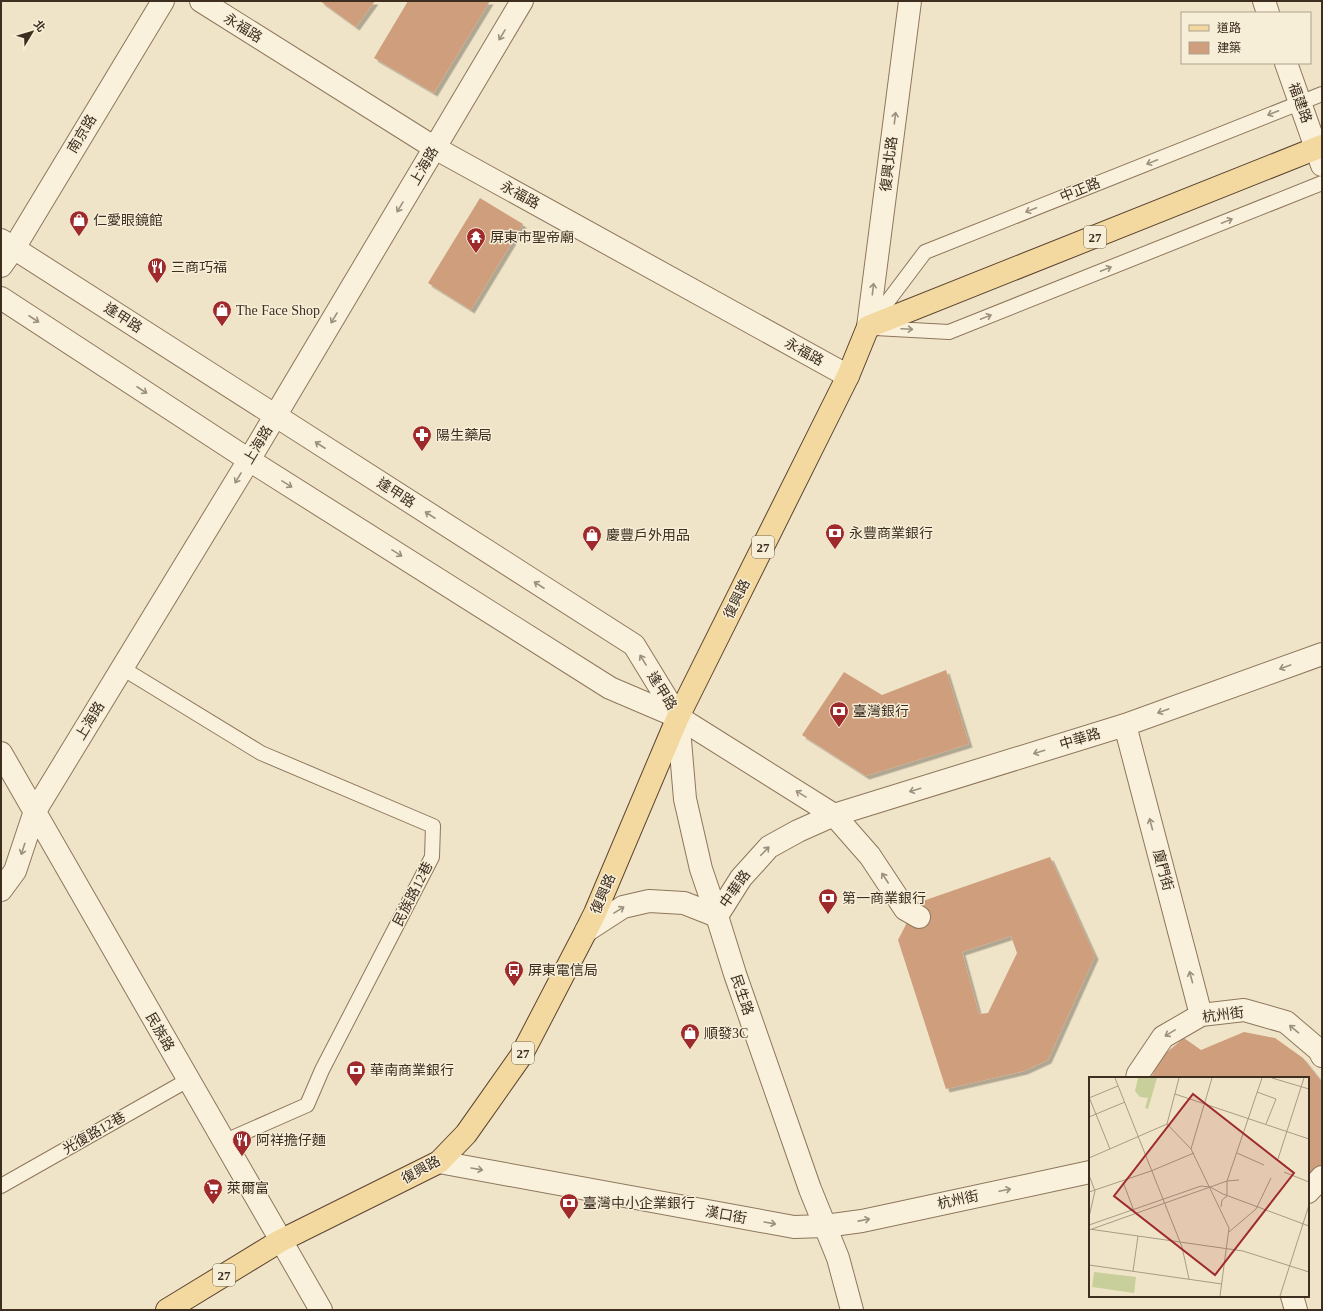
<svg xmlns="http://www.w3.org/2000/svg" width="1323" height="1311" font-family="'Times New Roman','Noto Sans TC',serif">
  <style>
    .building { fill: #cf9f7d; fill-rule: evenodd; filter: url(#shadow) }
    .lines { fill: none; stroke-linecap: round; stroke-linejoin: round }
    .service-casing { stroke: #8d765c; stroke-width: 16 }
    .minor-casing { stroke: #8d765c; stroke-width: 24 }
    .tertiary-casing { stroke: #8d765c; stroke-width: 24 }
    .primary-casing { stroke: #5b4430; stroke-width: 24 }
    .service { stroke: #faf1dc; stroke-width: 14 }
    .minor { stroke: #faf1dc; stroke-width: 22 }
    .tertiary { stroke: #faf1dc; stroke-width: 22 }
    .primary { stroke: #f3d9a0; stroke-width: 22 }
    .oneway { stroke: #9c907e }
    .labels { text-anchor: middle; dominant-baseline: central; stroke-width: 3; stroke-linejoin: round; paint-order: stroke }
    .shield { fill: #f7eed8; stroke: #756857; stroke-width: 1 }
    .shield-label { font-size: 13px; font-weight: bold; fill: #3d2e20 }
    .street-label { font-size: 14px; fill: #3d2e20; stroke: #f7eed8 }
    .poi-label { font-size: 14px; fill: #3d2e20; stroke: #f7eed8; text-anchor: start }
    .inset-road { fill: none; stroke: #a89b85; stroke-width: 1 }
    .view { fill: #9e2a2b; fill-opacity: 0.15; stroke: #9e2a2b; stroke-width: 2 }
    .inset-edge { fill: none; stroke: #3d2e20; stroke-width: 2 }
  </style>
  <defs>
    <filter id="shadow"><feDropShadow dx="3.5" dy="3.5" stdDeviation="0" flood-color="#0004"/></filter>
  </defs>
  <rect width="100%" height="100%" fill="#f0e4c8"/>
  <path class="building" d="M320 1H375L356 27Z
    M408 1H490L434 93 374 58Z
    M480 198 523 224 471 310 428 283Z
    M946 670 969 744 866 776 802 735 844 672 882 695Z
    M1050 857 1095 956 1048 1060 1024 1071 946 1089 898 940 917 903ZM1011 936 1017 953 988 1013 979 1014 962 952Z
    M1244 1032 1275 1038 1303 1058 1322 1082V1175L1308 1189V1078H1151L1161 1057 1184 1038 1201 1050Z"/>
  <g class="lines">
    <g class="service-casing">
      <path id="service" d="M870 325 925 252 1322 94
        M875 328 949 332 1322 183
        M122 668 261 753 433 826 432 857 322 1070 307 1105 223 1142
        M1 1186 188 1080"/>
    </g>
    <g class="minor-casing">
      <path id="minor" d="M201 1 435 148 848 376
        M1264 1 1268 13
        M1286 63 1322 165
        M1 266 14 248 163 1
        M868 327 910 1
        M678 717 834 815 870 856 905 909 919 917
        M1125 725 1201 1015
        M1 753 321 1310
        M1 890 15 871 35 811 249 460 522 1
        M586 931 623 907 649 901 684 903 717 916 741 878 769 847 798 831 834 815 1125 725 1322 654
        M1137 1078 1138 1074 1163 1037 1201 1015 1244 1010 1286 1022 1319 1050 1322 1056
        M439 1162 794 1227 825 1226 862 1221 1090 1172
        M1308 1192 1322 1177
        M1292 1296 1296 1310"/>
    </g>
    <g class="tertiary-casing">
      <path id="tertiary" d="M1 240 634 645 678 717 685 799 701 869 717 916 735 974 810 1189 838 1258 852 1310
        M1 298 249 460 610 688 678 717"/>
    </g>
    <g class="primary-casing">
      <path id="primary" d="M167 1310 280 1241 439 1162 466 1134 521 1056 586 931 595 913 678 717 848 376 868 327 1322 146"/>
    </g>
    <use href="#service" class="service"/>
    <use href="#minor" class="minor"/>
    <use href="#tertiary" class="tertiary"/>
    <use href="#primary" class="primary"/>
  </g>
  <defs><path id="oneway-shaft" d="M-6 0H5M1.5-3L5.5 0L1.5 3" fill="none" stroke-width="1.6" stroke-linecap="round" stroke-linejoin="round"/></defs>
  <g class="oneway">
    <use href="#oneway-shaft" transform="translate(502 35) rotate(121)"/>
    <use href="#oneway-shaft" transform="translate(1273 113) rotate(158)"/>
    <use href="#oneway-shaft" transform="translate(895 118) rotate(-83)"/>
    <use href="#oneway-shaft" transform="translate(1152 162) rotate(158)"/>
    <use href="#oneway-shaft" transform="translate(400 207) rotate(121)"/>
    <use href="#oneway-shaft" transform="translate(1031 210) rotate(158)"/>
    <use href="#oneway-shaft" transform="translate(1227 221) rotate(-22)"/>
    <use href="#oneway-shaft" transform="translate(1106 269) rotate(-22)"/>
    <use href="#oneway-shaft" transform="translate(873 289) rotate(-83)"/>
    <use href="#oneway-shaft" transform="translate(986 317) rotate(-22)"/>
    <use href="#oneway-shaft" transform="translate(334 318) rotate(121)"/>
    <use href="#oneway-shaft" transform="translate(34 319) rotate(33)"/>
    <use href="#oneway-shaft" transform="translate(907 329) rotate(3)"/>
    <use href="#oneway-shaft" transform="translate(142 390) rotate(33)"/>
    <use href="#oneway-shaft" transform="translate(320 445) rotate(-147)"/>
    <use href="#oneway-shaft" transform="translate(238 478) rotate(121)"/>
    <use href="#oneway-shaft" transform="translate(287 484) rotate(32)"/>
    <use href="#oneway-shaft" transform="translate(430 515) rotate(-147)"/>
    <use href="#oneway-shaft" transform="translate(397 553) rotate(32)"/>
    <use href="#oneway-shaft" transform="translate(539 585) rotate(-147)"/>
    <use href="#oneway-shaft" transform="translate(643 660) rotate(-122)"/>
    <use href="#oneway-shaft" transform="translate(1285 667) rotate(160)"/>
    <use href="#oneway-shaft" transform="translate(1163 711) rotate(160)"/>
    <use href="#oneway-shaft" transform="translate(1039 752) rotate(163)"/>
    <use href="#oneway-shaft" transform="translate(915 790) rotate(163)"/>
    <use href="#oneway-shaft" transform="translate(801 794) rotate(-148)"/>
    <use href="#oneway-shaft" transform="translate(1151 824) rotate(-105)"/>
    <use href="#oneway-shaft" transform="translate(23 849) rotate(108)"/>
    <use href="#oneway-shaft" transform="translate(765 851) rotate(-46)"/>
    <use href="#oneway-shaft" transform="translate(885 878) rotate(-123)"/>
    <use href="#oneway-shaft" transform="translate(619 910) rotate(-31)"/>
    <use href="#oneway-shaft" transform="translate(1191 977) rotate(-105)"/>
    <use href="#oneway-shaft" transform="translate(1294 1029) rotate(-140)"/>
    <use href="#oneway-shaft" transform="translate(1170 1033) rotate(149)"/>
    <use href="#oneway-shaft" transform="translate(477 1169) rotate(10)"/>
    <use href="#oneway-shaft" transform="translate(1005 1190) rotate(-12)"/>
    <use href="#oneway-shaft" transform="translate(864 1220) rotate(-11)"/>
    <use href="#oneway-shaft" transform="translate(770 1223) rotate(10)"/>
  </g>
  <defs>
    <g id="shop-pin" transform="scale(1)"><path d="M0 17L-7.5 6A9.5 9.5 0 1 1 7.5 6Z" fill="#9e2a2b" stroke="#f7eed8"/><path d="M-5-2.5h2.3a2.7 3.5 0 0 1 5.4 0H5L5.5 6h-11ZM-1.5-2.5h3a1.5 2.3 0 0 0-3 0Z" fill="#fff"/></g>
    <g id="temple-pin" transform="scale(1)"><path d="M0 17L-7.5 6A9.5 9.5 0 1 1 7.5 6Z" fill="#9e2a2b" stroke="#f7eed8"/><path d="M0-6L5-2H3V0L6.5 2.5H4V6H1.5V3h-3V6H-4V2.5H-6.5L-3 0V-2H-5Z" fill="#fff"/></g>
    <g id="restaurant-pin" transform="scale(1)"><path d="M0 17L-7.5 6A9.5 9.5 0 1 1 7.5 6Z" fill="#9e2a2b" stroke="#f7eed8"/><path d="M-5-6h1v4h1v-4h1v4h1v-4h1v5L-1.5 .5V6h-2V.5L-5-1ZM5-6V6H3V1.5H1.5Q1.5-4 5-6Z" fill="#fff"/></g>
    <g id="pharmacy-pin" transform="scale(1)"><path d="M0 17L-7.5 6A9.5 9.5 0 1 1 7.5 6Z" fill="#9e2a2b" stroke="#f7eed8"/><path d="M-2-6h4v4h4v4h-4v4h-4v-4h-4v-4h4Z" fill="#fff"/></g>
    <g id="bank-pin" transform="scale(1)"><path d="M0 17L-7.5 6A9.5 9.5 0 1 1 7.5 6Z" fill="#9e2a2b" stroke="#f7eed8"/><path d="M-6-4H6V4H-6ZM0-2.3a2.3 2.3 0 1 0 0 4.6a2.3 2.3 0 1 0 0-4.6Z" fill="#fff"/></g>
    <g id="bus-pin" transform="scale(1)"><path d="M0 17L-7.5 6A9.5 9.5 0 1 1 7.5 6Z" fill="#9e2a2b" stroke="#f7eed8"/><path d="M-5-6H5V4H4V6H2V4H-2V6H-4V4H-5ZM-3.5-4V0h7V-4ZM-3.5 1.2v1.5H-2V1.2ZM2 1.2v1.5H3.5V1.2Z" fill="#fff"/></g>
    <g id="supermarket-pin" transform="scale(1)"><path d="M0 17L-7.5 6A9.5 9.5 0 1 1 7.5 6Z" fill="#9e2a2b" stroke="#f7eed8"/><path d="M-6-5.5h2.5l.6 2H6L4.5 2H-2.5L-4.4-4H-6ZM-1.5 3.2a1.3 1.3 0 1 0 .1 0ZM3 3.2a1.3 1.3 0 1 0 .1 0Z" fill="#fff"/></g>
  </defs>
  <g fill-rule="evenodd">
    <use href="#shop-pin" x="79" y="220"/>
    <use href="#temple-pin" x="476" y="237"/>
    <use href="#restaurant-pin" x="157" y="267"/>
    <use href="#shop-pin" x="222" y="310"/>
    <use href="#pharmacy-pin" x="422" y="435"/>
    <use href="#bank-pin" x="835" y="533"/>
    <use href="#shop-pin" x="592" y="535"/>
    <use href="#bank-pin" x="839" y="711"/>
    <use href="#bank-pin" x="828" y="898"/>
    <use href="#bus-pin" x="514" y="970"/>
    <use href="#shop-pin" x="690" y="1033"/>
    <use href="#bank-pin" x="356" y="1070"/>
    <use href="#restaurant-pin" x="242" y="1140"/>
    <use href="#supermarket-pin" x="213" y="1188"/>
    <use href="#bank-pin" x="569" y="1203"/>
  </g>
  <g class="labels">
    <g class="shield">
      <rect x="1084" y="226" width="22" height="22" rx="3"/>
      <rect x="752" y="536" width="22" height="22" rx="3"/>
      <rect x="512" y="1042" width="22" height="22" rx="3"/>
      <rect x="213" y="1264" width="22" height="22" rx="3"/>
    </g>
    <g class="shield-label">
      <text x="1095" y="237">27</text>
      <text x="763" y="547">27</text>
      <text x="523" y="1053">27</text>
      <text x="224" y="1275">27</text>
    </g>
    <g class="street-label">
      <text transform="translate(243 28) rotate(32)">永福路</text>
      <text transform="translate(1300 103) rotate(70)">福建路</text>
      <text transform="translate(82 134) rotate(-59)">南京路</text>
      <text transform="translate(889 164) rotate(-83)">復興北路</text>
      <text transform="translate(424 166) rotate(-60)">上海路</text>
      <text transform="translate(1080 190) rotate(-22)">中正路</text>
      <text transform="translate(520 195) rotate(29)">永福路</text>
      <text transform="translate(123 318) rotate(33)">逢甲路</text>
      <text transform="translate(804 352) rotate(29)">永福路</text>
      <text transform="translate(258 445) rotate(-59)">上海路</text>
      <text transform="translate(396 493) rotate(33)">逢甲路</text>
      <text transform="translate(737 599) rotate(-64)">復興路</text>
      <text transform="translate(662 691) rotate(58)">逢甲路</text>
      <text transform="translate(90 721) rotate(-59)">上海路</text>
      <text transform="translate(1080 739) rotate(-17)">中華路</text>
      <text transform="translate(1163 870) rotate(75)">廈門街</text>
      <text transform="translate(735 889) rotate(-55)">中華路</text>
      <text transform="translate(413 894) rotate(-63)">民族路12巷</text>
      <text transform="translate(603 894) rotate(-67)">復興路</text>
      <text transform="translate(742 995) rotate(71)">民生路</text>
      <text transform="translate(1223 1015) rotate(-7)">杭州街</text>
      <text transform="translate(160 1032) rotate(60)">民族路</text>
      <text transform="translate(94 1133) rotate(-30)">光復路12巷</text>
      <text transform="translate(421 1170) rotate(-29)">復興路</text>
      <text transform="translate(958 1200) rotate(-12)">杭州街</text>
      <text transform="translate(726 1215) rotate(10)">漢口街</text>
    </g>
    <g class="poi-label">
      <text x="93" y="220">仁愛眼鏡館</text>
      <text x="490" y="237">屏東市聖帝廟</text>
      <text x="171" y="267">三商巧福</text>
      <text x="236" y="310">The Face Shop</text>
      <text x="436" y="435">陽生藥局</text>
      <text x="849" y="533">永豐商業銀行</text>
      <text x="606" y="535">慶豐戶外用品</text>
      <text x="853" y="711">臺灣銀行</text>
      <text x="842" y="898">第一商業銀行</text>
      <text x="528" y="970">屏東電信局</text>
      <text x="704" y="1033">順發3C</text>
      <text x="370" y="1070">華南商業銀行</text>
      <text x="256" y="1140">阿祥擔仔麵</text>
      <text x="227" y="1188">萊爾富</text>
      <text x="583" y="1203">臺灣中小企業銀行</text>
    </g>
  </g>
  <g transform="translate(1089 1077)">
    <rect width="220" height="220" fill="#f0e4c8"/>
    <path d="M49 1H68L59 32 56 31 59 21 51 20 46 14ZM5 195 47 200 45 216 3 210Z" fill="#c9cf9b"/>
    <path class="inset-road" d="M26 1 93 170 100 202M123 1 102 72 140 151 131 219M183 1 220 12M168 15 187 22 177 47M86 17 220 62M0 20 21 72M0 21 29 9M0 40 36 25M78 47 90 1M78 47 102 72M148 76 175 88M0 81 78 47M189 82 215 1M195 95 220 105M0 98 6 114 0 140M34 105 45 134M0 115 62 94 105 76M138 119V104L173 1M132 130 133 123 138 119M0 148 112 109 121 110 134 117 220 149M0 152 154 174 220 195M3 152 138 104 150 103M140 155 167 132 182 101M0 188 133 207M44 194 49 159M191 219 220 128"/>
    <path class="view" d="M104 17 205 96 126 198 25 119Z"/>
    <rect width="220" height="220" class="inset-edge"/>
  </g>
  <rect width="1323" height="1311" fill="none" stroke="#3d2e20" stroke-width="4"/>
  <rect x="1181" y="12" width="130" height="52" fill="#f7eed8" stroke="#ada18e"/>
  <rect x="1189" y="25" width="20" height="6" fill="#f3d9a0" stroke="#ada18e"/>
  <text x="1217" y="32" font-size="12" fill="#3d2e20">道路</text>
  <rect x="1189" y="42" width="20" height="12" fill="#cf9f7d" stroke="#ada18e"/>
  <text x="1217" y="52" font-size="12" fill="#3d2e20">建築</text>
  <g transform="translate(32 32) rotate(52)" stroke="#f7eed8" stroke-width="3" paint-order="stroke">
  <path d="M0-3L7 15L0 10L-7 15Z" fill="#3d2e20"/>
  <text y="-6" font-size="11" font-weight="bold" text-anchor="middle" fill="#3d2e20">北</text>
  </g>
</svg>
